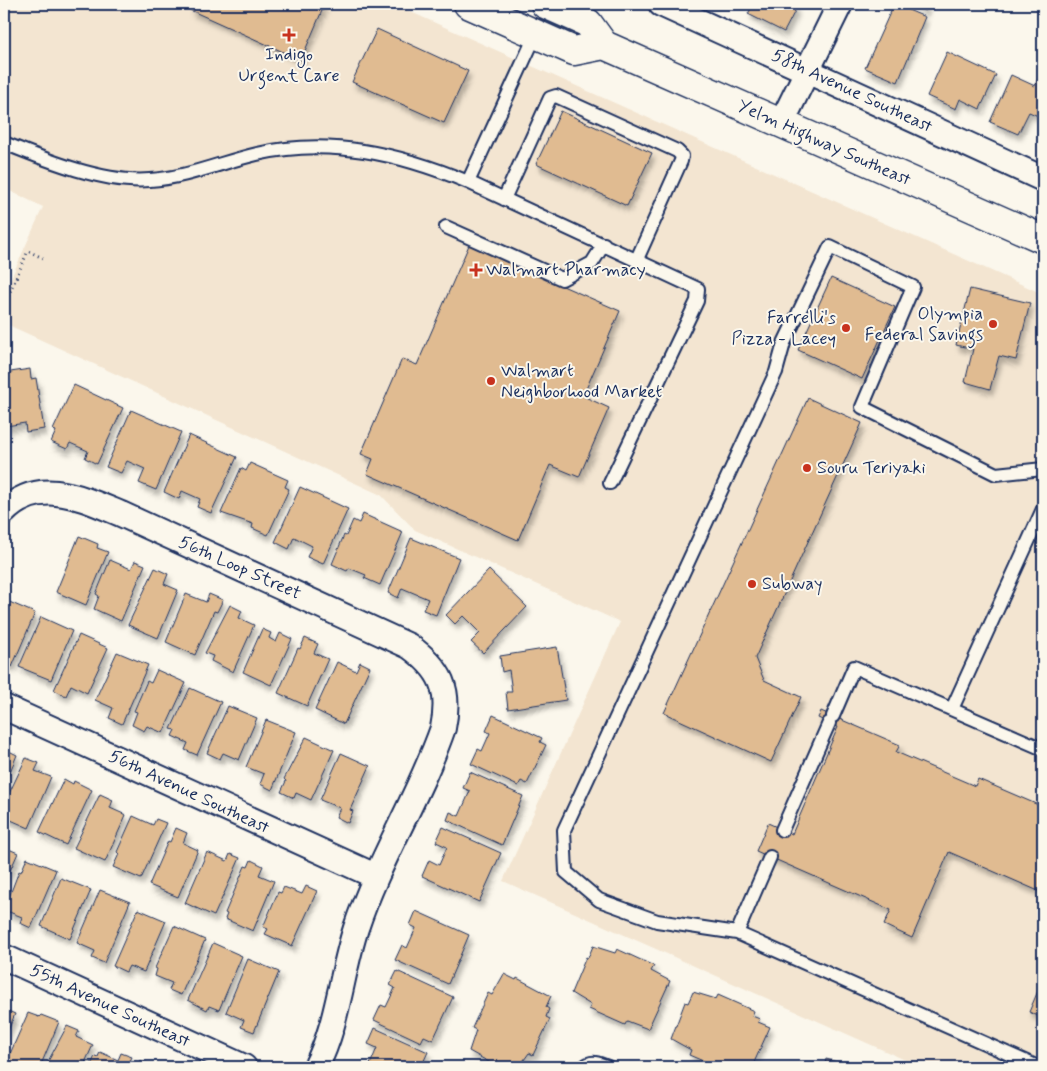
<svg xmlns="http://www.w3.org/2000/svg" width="1047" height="1071" font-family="Mynerve,sans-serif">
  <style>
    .built { fill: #f3e5d1 }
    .building { fill: #e0bb91; stroke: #1b2f5e; filter: url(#shadow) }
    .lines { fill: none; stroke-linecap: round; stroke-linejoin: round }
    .service-casing { stroke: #1b2f5e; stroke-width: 16 }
    .minor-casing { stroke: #1b2f5e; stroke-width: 28 }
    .secondary-casing { stroke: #1b2f5e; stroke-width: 31 }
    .path { stroke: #1b2f5e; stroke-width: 3; stroke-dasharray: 1 4; stroke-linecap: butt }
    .service { stroke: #fbf7ec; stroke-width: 12 }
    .minor { stroke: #fbf7ec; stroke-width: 24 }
    .secondary { stroke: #fbf7ec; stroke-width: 28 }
    .poi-dot { fill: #c8321e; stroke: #fbf7ec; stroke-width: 2 }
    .labels { text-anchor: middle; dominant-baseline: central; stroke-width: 4; stroke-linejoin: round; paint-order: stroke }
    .poi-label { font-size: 18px; fill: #1b2f5e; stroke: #fbf7ec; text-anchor: start }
    .street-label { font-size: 18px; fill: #1b2f5e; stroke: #fbf7ec }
  </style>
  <defs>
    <filter id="shadow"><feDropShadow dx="3" dy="5.5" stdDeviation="2.5" flood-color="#0004"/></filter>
  </defs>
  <rect width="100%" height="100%" fill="#fbf7ec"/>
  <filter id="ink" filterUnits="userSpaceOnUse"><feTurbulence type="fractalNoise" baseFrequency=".02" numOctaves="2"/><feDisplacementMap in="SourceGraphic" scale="10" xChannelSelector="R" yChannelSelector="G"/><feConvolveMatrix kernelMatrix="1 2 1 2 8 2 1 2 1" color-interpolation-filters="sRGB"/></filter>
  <g filter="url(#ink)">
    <path class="built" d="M4 4H393L1043 294V1067H921L503 881 620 622 415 530 381 495 4 323V294L43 207 4 188Z"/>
    <path class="building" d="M193 4H318L324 6 301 60 190 10Z
      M753 4H793L792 6 796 9 784 32 748 14Z
      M894 4 925 17 898 82 865 68Z
      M913 4H925L927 5 925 11Z
      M377 29 468 71 444 123 352 82Z
      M947 52 996 75 980 109 960 99 956 109 927 96Z
      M1011 75 1035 86 1039 76 1043 78V118L1029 112 1018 134 990 122Z
      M561 111 652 153 627 206 536 164Z
      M469 245 620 311 583 396 609 408 579 477 550 465 518 540 367 474 373 459 361 454 402 359 417 365Z
      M831 278 895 307 862 379 798 350Z
      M970 289 1030 303 1016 360 999 356 990 389 965 382 973 349 956 345Z
      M30 369 31 379 36 378 44 429 26 432 25 423 6 426 7 431H4V373Z
      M74 385 123 408 97 464 85 458 88 451 70 443 67 449 51 442 56 431 53 430Z
      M808 398 862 423 755 658 764 680 801 697 771 762 664 713Z
      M131 410 181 432 156 490 139 483 145 469 127 461 121 473 106 467Z
      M189 435 237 457 211 513 197 507 200 499 182 491 179 499 164 492Z
      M250 463 288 480 285 487 289 489 268 535 252 528 253 524 221 513 241 468 246 471Z
      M300 487 348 509 323 564 307 557 312 546 294 537 289 549 275 542Z
      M363 514 403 532 380 585 364 578 366 575 349 568 347 571 332 564 344 535 346 536 353 520 359 523Z
      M79 536 98 544 97 548 108 552 86 605 56 592Z
      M411 538 459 558 436 615 423 610 428 599 402 588 398 598 388 593Z
      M110 560 131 569 135 561 145 565 121 621 94 609 99 596 96 594Z
      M155 568 168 574 164 584 178 590 158 638 128 625Z
      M489 570 527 607 483 653 471 642 480 633 463 616 455 624 446 615Z
      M186 594 206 602 209 594 223 600 217 612 214 611 195 655 166 642Z
      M7 601 35 613 12 667 4 663V607Z
      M230 605 242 611 239 618 254 625 233 672 211 661 213 656 205 653Z
      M41 617 72 631 51 680 19 667Z
      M262 629 271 633 269 638 276 642 280 633 292 639 271 685 243 672Z
      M79 635 108 648 87 693 71 685 66 696 54 690Z
      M305 638 318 644 314 653 328 659 307 706 278 693 298 648 300 649Z
      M557 647 566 700 508 709 506 692H512L509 670 502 672 500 656Z
      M117 652 148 665 122 724 109 718 113 708 95 700Z
      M337 662 356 671 360 662 370 667 344 724 315 710Z
      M157 670 186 683 163 733 147 726 144 731 132 725 137 712 134 711 147 681 151 683Z
      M190 688 221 702 197 755 185 750 188 743 172 736 175 730 171 729Z
      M228 706 257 718 239 760 223 753 220 759 207 753Z
      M821 711 900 745 896 752 975 786 978 779 1043 807V893L949 852 912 938 884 925 891 910 756 851 768 823 792 834 838 727 818 718Z
      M493 715 542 738 540 742 546 745 527 784 521 781 518 786 471 764 478 749 482 751 490 733 486 731Z
      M266 720 296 732 272 790 260 784 264 774 246 767Z
      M306 737 334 750 311 800 296 793 294 798 281 792 286 781 284 779Z
      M7 750 17 755 4 786V756Z
      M341 753 370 766 350 810 353 811 348 823 336 817 340 808 320 800Z
      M26 758 39 763 35 771 51 777 29 828 4 817V804Z
      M470 772 523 796 502 845 447 820 450 812 459 816 470 791 463 788Z
      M64 779 73 784 74 781 92 790 66 845 39 832Z
      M100 794 113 800 110 808 126 815 105 862 74 848Z
      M133 816 153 825 156 819 166 823 141 879 113 867 119 854 117 852Z
      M443 827 501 853 479 902 422 876 429 860 439 865 447 847 436 842Z
      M176 828 187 833 183 843 198 850 178 897 149 885 168 841 170 842Z
      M4 847 18 853 4 884Z
      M207 852 227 861 230 854 240 858 214 916 185 903Z
      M27 858 56 870 31 928 20 923 22 917 4 910 19 871 21 872Z
      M251 860 263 866 259 875 274 881 253 931 225 919 227 914 225 913 245 866 248 867Z
      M61 878 91 890 70 939 41 926Z
      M306 886 317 891 292 946 265 934 268 929 263 927 278 892 281 893 284 887 302 894Z
      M100 890 130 902 104 963 92 958 95 951 77 943Z
      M138 909 166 921 144 972 129 966 126 972 113 966Z
      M416 911 469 935 448 984 395 960 402 945 407 948 416 928 410 925Z
      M174 926 205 940 181 995 169 990 172 983 155 976 157 969 155 968Z
      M213 943 242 956 219 1010 209 1006 207 1010 188 1000Z
      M593 946 615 953 617 949 654 966 651 971 670 981 648 1029 627 1021 625 1025 589 1009 591 1005 571 993 586 957 588 958Z
      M248 959 279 972 254 1032 241 1027 244 1020 226 1012Z
      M397 971 453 997 433 1040 424 1036 421 1042 374 1020 381 1005 386 1007 395 988 390 985Z
      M504 974 516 980 517 978 551 996 546 1007 549 1009 546 1017 550 1019 533 1055 529 1053 519 1067H498L469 1051 476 1030 472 1028 488 993 492 995Z
      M1043 979V1018L1029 1012Z
      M693 992 716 999 718 995 754 1011 752 1016 760 1019 758 1022 770 1027 752 1067H717L689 1055 691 1050 671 1039 685 1002 688 1003Z
      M4 1009 15 1014 4 1040Z
      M28 1013 39 1017 41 1015 59 1022 40 1067H9L5 1065Z
      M67 1026 79 1031 76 1037 93 1045 83 1067H45Z
      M375 1028 428 1052 421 1067H369L377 1048 368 1044Z
      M100 1052 118 1060 121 1053 132 1057 127 1067H90L95 1056 98 1057Z
      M826 1059 849 1065 850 1061 866 1066 824 1067Z
      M140 1060 152 1065V1067H137Z"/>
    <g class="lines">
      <g class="service-casing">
        <path id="service" d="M4 143C46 160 105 184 150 180 186 178 222 162 257 154 329 137 401 154 468 182L698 289 697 301 687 322 610 483
          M468 182 536 34
          M504 199 550 98 556 96 677 151 682 156 681 161 637 259
          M446 227 562 279 592 263 604 244
          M952 709 1043 509
          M833 716 854 667 1043 749
          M782 830 829 723
          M737 933 770 857
          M584 1067C591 1060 599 1063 608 1067
          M1038 1067 737 933 657 921 599 900 566 872 564 830 776 372 784 343 830 247 913 287 862 407 996 474 1043 469"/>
      </g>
      <g class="minor-casing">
        <path id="minor" d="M661 4 1043 179
          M781 124 840 4
          M4 512C39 476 82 498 121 514L409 646C441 669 451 689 443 728 419 797 379 859 356 928 341 974 338 1024 316 1067
          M4 707 375 876
          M4 957 244 1067"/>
      </g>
      <g class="secondary-casing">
        <path id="secondary" d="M468 4 574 51 604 45
          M545 4 588 23 604 45 1043 239"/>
      </g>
      <path class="path" d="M4 305 28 251 43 258"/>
      <use href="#service" class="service"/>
      <use href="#minor" class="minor"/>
      <use href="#secondary" class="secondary"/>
    </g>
  </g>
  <g class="poi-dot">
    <path d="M286.5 27.5h5v5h5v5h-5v5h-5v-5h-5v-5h5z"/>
    <path d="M473.5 262.5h5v5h5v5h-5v5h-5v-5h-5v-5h5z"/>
    <circle cx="993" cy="324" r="5"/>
    <circle cx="846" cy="328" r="5"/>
    <circle cx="491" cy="381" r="5"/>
    <circle cx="807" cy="468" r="5"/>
    <circle cx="752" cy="584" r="5"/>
  </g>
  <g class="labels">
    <g class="poi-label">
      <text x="289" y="55" text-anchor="middle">Indigo<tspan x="289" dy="21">Urgent Care</tspan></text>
      <text x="486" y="270">Walmart Pharmacy</text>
      <text x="983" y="314" text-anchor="end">Olympia<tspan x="983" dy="21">Federal Savings</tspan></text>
      <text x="836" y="318" text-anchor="end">Farrelli's<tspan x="836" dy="21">Pizza - Lacey</tspan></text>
      <text x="501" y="371">Walmart<tspan x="501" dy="21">Neighborhood Market</tspan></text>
      <text x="817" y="468">Souru Teriyaki</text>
      <text x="762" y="584">Subway</text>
    </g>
    <g class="street-label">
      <text transform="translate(852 91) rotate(25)">58th Avenue Southeast</text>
      <text transform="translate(824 143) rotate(24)">Yelm Highway Southeast</text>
      <text transform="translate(240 568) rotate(24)">56th Loop Street</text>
      <text transform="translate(189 792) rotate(25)">56th Avenue Southeast</text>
      <text transform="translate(110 1006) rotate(25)">55th Avenue Southeast</text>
    </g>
  </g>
  <rect width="1047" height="1071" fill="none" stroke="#fbf7ec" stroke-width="20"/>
  <rect x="10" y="10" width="1027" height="1051" fill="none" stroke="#1b2f5e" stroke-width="2" filter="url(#ink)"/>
</svg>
